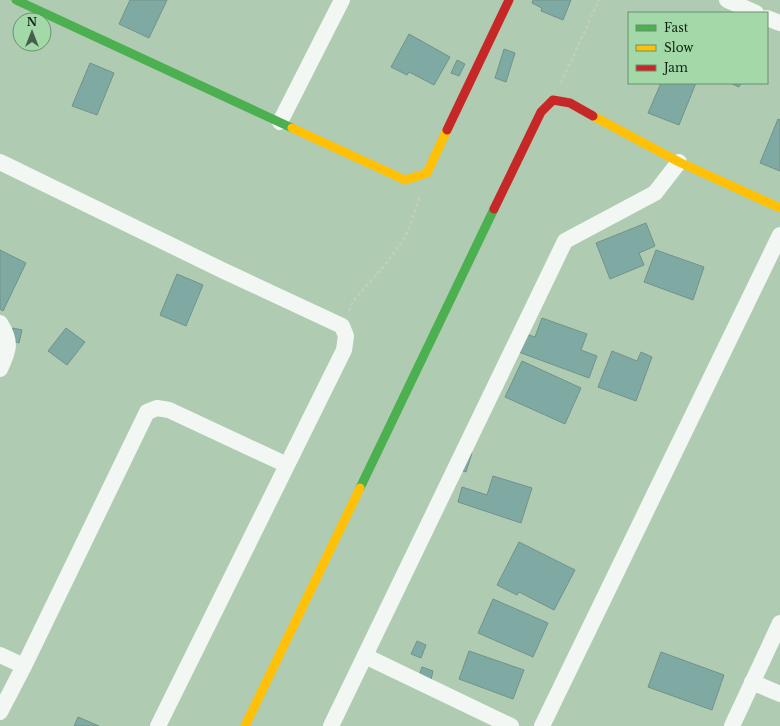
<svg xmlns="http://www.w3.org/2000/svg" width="780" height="726" font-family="'Libre Baskerville',serif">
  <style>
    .building { fill: #7faaa3; stroke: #729289 }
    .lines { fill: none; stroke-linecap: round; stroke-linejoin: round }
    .path { stroke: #c3ccc5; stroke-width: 2.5; stroke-dasharray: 3 3; stroke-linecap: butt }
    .street { stroke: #f3f7f3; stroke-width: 16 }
    .fast { stroke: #4caf50; stroke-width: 9 }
    .slow { stroke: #ffc107; stroke-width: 9 }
    .jam { stroke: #c62828; stroke-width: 9 }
  </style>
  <rect width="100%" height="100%" fill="#afccb2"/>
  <path class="building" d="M130 0H167L149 38 119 24Z
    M533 0H571L563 20 541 11 542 8 532 3Z
    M409 34 450 57 434 85 409 72 407 75 391 67Z
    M504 49 515 53 506 82 495 78Z
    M457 60 465 64 459 76 451 73Z
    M90 63 114 73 97 115 72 106Z
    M661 83H696L679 125 648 113Z
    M730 83H741L739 87Z
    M778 119 780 120V171L760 163Z
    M646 223 655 246 639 253 644 265 610 279 596 243Z
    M0 250 26 263 3 311 0 309Z
    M656 250 704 267 693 300 644 282Z
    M177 274 203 285 186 326 160 315Z
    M542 318 587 334 581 350 597 356 589 378 513 350 520 332 535 337Z
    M13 328 22 330 19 343 10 340Z
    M66 328 85 342 67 365 48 351Z
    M612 351 637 361 641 352 652 357 636 401 598 387Z
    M522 361 581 388 565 424 505 397Z
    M463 451 472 453 466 472 458 469Z
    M493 476 532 488 521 523 458 502 462 487 487 495Z
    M519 542 575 570 554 610 519 592 517 595 497 585Z
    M493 599 548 623 533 657 478 633Z
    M417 641 426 645 421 658 411 654Z
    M469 651 524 670 513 699 459 679Z
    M661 652 724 675 712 710 648 687Z
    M422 667 433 671 431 680 419 676Z
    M78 717 99 726H74Z"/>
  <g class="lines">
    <path class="path" d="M561 83 599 0
      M349 311 353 301 385 265 406 236 420 196"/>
    <path class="street" d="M727 0 756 13
      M767 18 780 23
      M280 122 342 0
      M0 162 224 271 342 326 346 336 344 350 158 726
      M0 323C12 342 9 350 0 369
      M0 655 24 666
      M365 656 511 726
      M752 682 780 694
      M0 712 24 666 147 412 157 408 169 410 287 465
      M331 726 565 241 655 193 679 162
      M542 726 780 235
      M732 726 780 623"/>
    <path class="fast" d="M16 0 292 128
      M360 488 494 209"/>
    <path class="slow" d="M593 116 679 162 780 208
      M292 128 405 180 427 173 447 130
      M245 726 360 488"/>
    <path class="jam" d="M447 130 509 0
      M494 209 541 112 553 100 570 103 593 116"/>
  </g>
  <rect x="628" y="12" width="140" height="72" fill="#a3d8a9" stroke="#68906d"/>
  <rect x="636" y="25" width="20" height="6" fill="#4caf50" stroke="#68906d"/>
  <text x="664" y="32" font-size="12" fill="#0f2312">Fast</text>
  <rect x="636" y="45" width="20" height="6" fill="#ffc107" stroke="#68906d"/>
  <text x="664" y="52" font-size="12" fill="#0f2312">Slow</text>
  <rect x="636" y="65" width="20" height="6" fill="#c62828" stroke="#68906d"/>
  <text x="664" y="72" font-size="12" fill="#0f2312">Jam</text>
  <g transform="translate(32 32)"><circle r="19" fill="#a3d8a9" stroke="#68906d"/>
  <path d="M0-3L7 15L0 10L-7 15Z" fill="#475e4a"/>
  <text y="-6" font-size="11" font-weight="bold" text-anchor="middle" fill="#0f2312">N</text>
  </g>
</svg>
